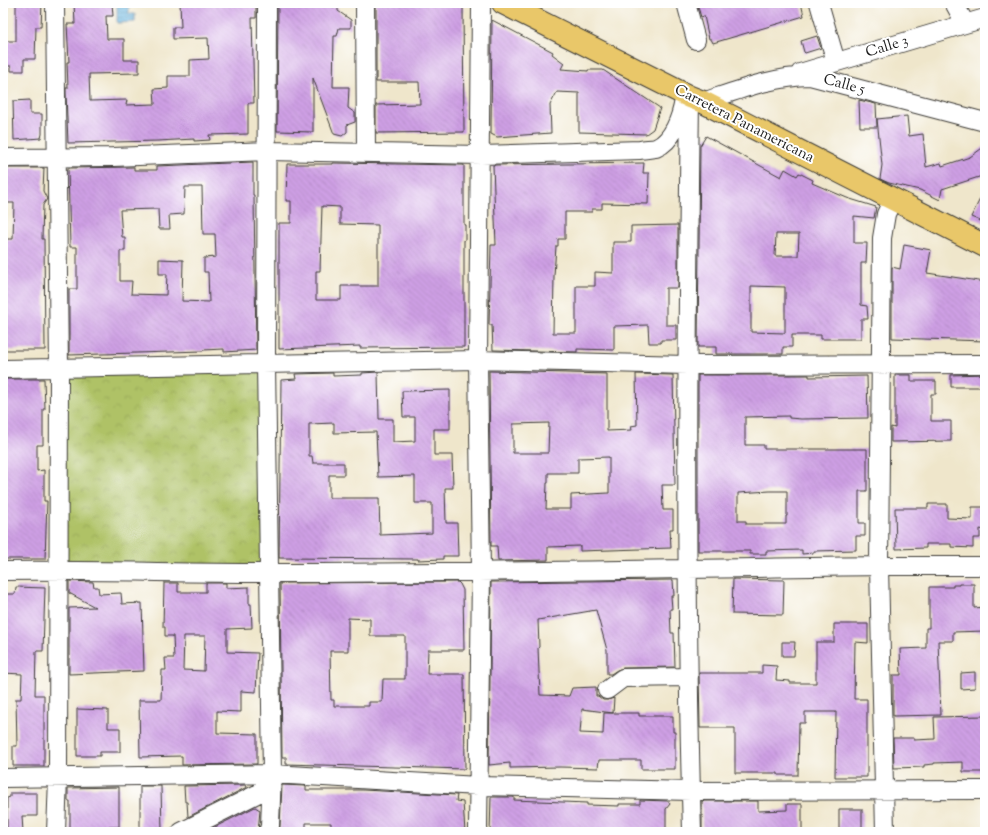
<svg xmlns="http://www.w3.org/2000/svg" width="988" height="835" font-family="'Sorts Mill Goudy',serif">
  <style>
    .park { fill: url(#park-crowns); stroke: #666f41 }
    .water { fill: url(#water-rules); stroke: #3f667c }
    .building { fill: url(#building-back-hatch); fill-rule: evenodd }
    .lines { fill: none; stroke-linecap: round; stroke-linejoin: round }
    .minor-casing { stroke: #3c3a36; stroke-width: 20 }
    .major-casing { stroke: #3c3a36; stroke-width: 24 }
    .minor { stroke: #fff; stroke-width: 18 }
    .major { stroke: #e9c769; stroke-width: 22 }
    .labels { text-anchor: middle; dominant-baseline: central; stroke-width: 4; stroke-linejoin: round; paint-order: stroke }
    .street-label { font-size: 15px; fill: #1c1c1c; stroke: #fff }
  </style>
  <defs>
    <pattern id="park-crowns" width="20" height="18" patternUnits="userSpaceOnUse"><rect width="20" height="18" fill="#afc266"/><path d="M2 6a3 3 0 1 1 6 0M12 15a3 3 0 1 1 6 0" fill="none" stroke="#96a658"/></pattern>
    <pattern id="water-rules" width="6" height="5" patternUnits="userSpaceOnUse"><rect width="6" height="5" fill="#62b1dc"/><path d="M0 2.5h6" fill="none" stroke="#508fb2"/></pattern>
    <pattern id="building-back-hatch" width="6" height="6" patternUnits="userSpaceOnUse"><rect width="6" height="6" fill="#ce9fe4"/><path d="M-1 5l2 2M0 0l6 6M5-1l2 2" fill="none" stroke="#b088c3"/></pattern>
  </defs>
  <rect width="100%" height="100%" fill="#fff"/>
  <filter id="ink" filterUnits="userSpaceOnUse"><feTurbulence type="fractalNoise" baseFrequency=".025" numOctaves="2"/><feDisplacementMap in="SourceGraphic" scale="8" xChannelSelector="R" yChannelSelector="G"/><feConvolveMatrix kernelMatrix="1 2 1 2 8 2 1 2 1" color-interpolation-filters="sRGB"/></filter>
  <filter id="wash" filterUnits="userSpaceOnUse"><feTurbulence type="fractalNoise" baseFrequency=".012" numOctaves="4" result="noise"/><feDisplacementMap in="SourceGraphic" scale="16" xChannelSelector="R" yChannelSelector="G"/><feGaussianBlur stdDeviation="0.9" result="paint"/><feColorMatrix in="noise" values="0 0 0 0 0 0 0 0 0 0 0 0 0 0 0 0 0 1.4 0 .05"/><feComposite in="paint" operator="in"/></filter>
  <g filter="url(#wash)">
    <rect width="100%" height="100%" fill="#efe6cb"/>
    <path class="park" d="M266 364 270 573 58 571 59 368Z"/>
    <path class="water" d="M117 3H129V14H135V22L117 23Z"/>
    <g id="blocks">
      <path class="building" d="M16 3H42L41 27H36L35 59H24V71H11V66H3V41H16Z
        M74 3H112L113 16H106L107 39H124V60H139V73L89 74 90 101 127 100 126 105 155 104 154 89 168 88V76H190V60L209 59 208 38 173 39V27H181L180 3H256V18H252L254 103H248V134L209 135 210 140 194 141V139L158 141 68 143 66 93V88H68L67 62H69L67 24H75Z
        M278 3H327L333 7H338V11L351 20V28H339L337 36H334L333 87H349L348 108 355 113V122L347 125V132L342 136 334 134 313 78V132L277 131Z
        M376 3H455L463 7 464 132 376 133V105L420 104 419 82H376Z
        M701 3H801L804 16 713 43 711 39H709L704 16 701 17 697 4Z
        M492 20 553 52 552 54 564 63 561 69 588 71V70H603L660 108 653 129 646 134 579 132V93L557 92 550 105 551 133 497 137 491 134Z
        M817 36 821 48 805 53 804 52 801 41Z
        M30 100V114H42V134L41 138 14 140 13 101Z
        M859 100 876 104 877 127H860Z
        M907 116 909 136 923 134 926 167 941 163 942 166 970 157 985 146V175L942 189 940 200 920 190 889 183 880 179 882 165 877 119Z
        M706 136 781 177 785 169 797 176 799 173 813 180 812 183 847 198 876 207 874 218 854 216V243H867L866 263H861V305L867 306 868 319H861V339H821V335H792V347H783V354H716V347H698L700 146ZM776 234H799L798 256H775ZM751 286 785 287V333L751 332Z
        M253 162V195H254L256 350 224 352V349L203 350V351L69 355V289H77V247H70L68 168 134 167V170H157V166ZM185 187H202L203 234H215L216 257 204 258V272H208L209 302 182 301 183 260 159 259V274H167L166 295 131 294 132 281H120V251H125V237H122L120 210 158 209 159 229H170L169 215 184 214Z
        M333 163 464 165V225H465V240H464V347L360 348V346L279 349V223H291V201H286L287 164H333ZM322 206 340 207V224L378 225V286H341V300H316V271H320Z
        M644 163 643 173H649L648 204 602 203V209H592V212H565V239H558V246H556L554 276 553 333H576V286H595V272L613 273V242H631V226L678 225V288H666V325H676V340H661V343H649L648 325 614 326V350L577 349V352L493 350 492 325H489L491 245H496L493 165Z
        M3 168H44L43 191 47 199 43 205 42 239H44L45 350H3V239H13L14 203H3Z
        M985 189V223L971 217Z
        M904 245 931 250 927 273 985 282V341L892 338V267L900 269Z
        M489 371 607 374V431L632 430 631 426 637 425 636 374 673 375 675 485H662L663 510H673V529H670L671 548 580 551V546L548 547V560L498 561 497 546H491ZM549 423 548 453H513V424ZM609 457V493L571 495V509H546L547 483H548V473H578V458Z
        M378 372 379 419H393V442L415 441V417H403L402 391 450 390V429H434V455H452L453 488H445L446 523H457L458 556H443V559L418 560V559L279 558 281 380 296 379 295 374 333 373V376L362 375V373ZM334 423V433L376 432 378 477 415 476V503H432V533L380 535 379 498H329V475H344V463H313L312 456H309V424Z
        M985 374V387H951V375Z
        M698 375H809V377L867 376 868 418 801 419 789 418V416L745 417V445H764V449H867V491H859V523H865V536H856V550L814 551V553L802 554V550L766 551V554H750V551H698ZM770 491H787V516H786V524H746V521H738V493Z
        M895 375H911V381H936V394H931V421H951V441L891 442V427L895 428Z
        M3 379H44L45 409H43V445H37V471L44 470V501H47L45 559H3Z
        M928 504H947V518L972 519V507H985V530L980 529V538H973V548L951 547V544H926V548L896 549 895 508H928Z
        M733 579 784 580 783 615 732 614Z
        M673 580 674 596H671L672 609H670L671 633H674L675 667 623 668 617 670 611 674H607V650L596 610 538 620 539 647 538 648 540 695 569 696 572 688 596 687V696H598L603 700H608L614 698 613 713 582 709 580 733 603 734 604 713H639V716H673V732H675V769H641V760H599L598 768 560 767 510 768V763L489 765 491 582Z
        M69 581 93 582 94 587H98L99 594 121 593 122 604 142 603 144 671 69 674V608L95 607 69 593Z
        M164 583H178V592H206V583H226V588L249 587V604H251L252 628 227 629V652L258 653 256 692 241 691V712L217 711V733L257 734V764L182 765V756L140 757 139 700H161L162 670H166L165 658H174L173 636H165V627H163ZM184 636H205L204 671 183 670Z
        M280 583 458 582 460 584 463 590 464 650H428L427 674H464L465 769 286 764V757H282ZM348 618 370 619V636H405V679H383L382 702H369V706H334V700H331L330 651H348Z
        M959 584H974V608L985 607V631L953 632V641H938L941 715 893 716V675H901L900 649 926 648V628H929V587H953V585H959Z
        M16 587 45 588 43 651H36L35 695H44V766H13V746H17L16 699H21L22 674 3 673V594H15Z
        M834 624H868V643L855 642 854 699H867V777H835L836 712H805V723H799L798 775H778V773H735V728H700L699 673H762V665L777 666 776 680 790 681V683H816V642H834Z
        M782 642H795L794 656H782Z
        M975 672V688L961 689V673Z
        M77 709 108 710V728H120V752H100V756H77Z
        M985 716V772H963V762L934 763V764L924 765V767L894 768 893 738H914V740L935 739 934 717Z
        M246 785 247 787 188 817 187 802H185L184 786Z
        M282 785 306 786V790H363L457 795 456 801 463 802 465 832H331V823H306V832H279L280 826Z
        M140 786H161L162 832H140Z
        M119 787V827H92V832H70V801H68V788Z
        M10 793H37V816H22L23 832H7V798L10 797Z
        M491 797H514V800L587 803V805L619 806V804H640V800L668 801 670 804 666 809V832H490Z
        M702 801H758V811L787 810V804H802V832H702Z
        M255 807 260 810 258 832H209V830Z
        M839 809H862V832H839Z"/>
    </g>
  </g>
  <g filter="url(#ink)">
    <use href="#blocks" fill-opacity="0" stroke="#3c3a36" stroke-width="1"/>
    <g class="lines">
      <g class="minor-casing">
        <path id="minor" d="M55 3 59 368 58 778 56 832
          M267 3 266 364 272 774 270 826 268 832
          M365 3 366 152
          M686 3 696 40
          M819 3 836 62
          M954 3 965 23
          M800 73 985 18
          M690 97C687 342 685 587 692 832
          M703 102C739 90 771 77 810 76L985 122
          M3 158 113 157 266 151 481 155 640 150C645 149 651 149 656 148 673 141 681 117 684 100
          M893 199 886 214 882 238 879 566H985
          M3 369 478 360 687 365 985 364
          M3 571C93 570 182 573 271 573 474 573 676 569 879 566L885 832
          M607 690 623 678 689 677
          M3 778 272 774 478 786 691 791 985 790
          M181 832 261 792 271 774
          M478 832 481 572 478 360 481 3"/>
      </g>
      <g class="major-casing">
        <path id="major" d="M503 3 690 97 703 102 985 246"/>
      </g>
      <use href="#minor" class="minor"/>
      <use href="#major" class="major"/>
    </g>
  </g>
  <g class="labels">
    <g class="street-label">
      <text transform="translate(887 47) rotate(-17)">Calle 3</text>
      <text transform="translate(844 85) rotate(15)">Calle 5</text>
      <text transform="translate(744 124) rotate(27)">Carretera Panamericana</text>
    </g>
  </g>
  <rect width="988" height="835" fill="none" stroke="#fff" stroke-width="16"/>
</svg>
